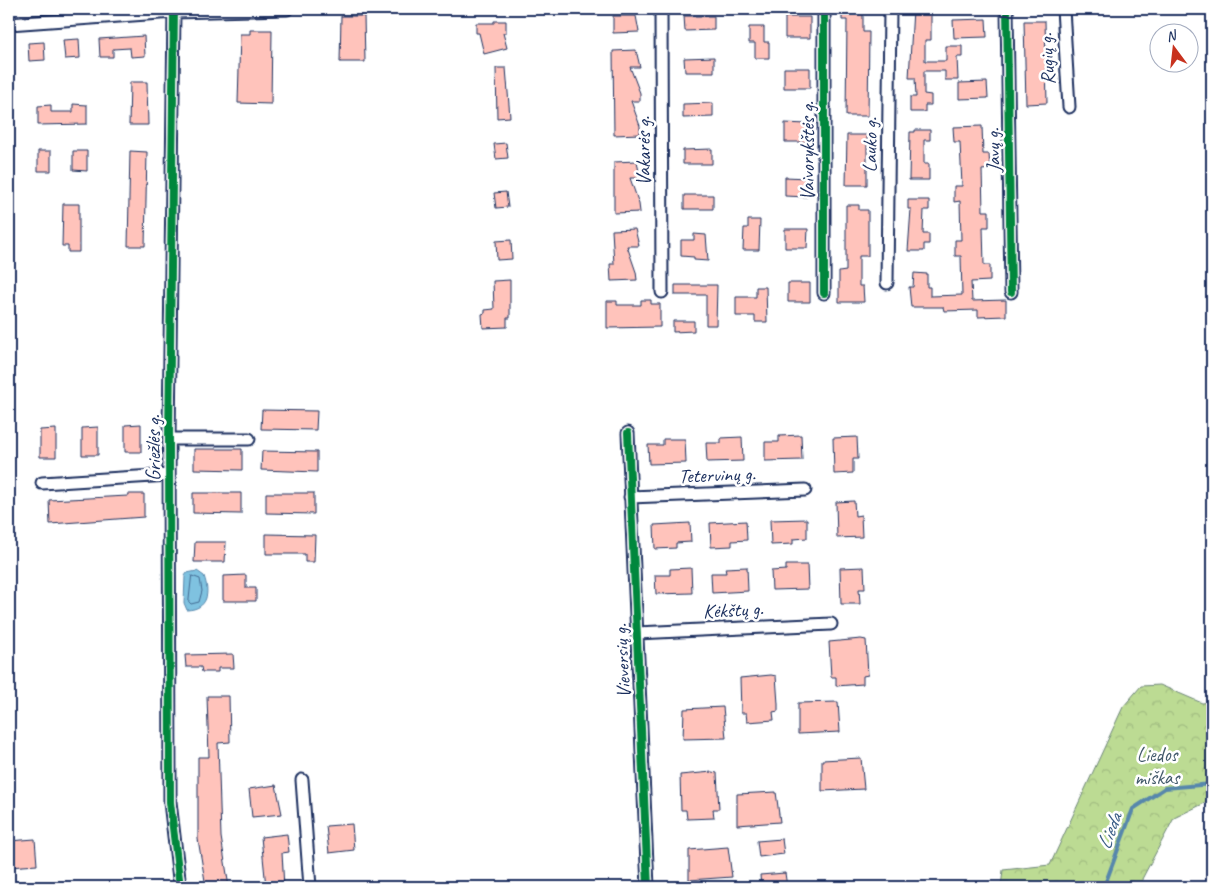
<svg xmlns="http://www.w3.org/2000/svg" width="1221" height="896" font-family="Caveat,sans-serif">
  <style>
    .forest { fill: url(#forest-crowns); stroke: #6c8578 }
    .water { fill: #7fc2e0; stroke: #5787ac }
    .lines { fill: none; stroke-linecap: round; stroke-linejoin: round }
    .shore { stroke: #436a92; stroke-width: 1 }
    .stream { stroke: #5787ac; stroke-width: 4 }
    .building { fill: #ffc3bb; stroke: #1b2f5e }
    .minor-casing { stroke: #1b2f5e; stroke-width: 15 }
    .minor { stroke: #fff; stroke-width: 11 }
    .cycleway-casing { stroke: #fff; stroke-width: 11 }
    .cycleway { stroke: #00873e; stroke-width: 8 }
    .labels { text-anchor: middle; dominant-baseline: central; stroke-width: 5; stroke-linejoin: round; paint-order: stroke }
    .street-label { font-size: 20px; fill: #1b2f5e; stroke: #fff }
    .park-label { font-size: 20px; fill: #435a6b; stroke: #fff }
    .water-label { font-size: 21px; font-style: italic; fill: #395b85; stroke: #fff }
  </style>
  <defs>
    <pattern id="forest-crowns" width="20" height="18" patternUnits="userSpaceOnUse" patternTransform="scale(1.25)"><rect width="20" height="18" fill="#bcdb93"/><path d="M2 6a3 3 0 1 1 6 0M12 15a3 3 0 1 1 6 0" fill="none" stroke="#a1bc81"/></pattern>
  </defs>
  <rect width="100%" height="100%" fill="#fff"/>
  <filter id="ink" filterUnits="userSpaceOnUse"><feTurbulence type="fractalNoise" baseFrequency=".02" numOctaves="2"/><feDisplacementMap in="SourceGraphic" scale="10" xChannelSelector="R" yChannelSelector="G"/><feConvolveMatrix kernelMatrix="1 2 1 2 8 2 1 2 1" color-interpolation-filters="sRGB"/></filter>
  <g filter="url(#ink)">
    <path class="forest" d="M1160 685 1202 703 1212 702V802L1209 801 1174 818 1142 879 1145 887H1001L1003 870 1050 865 1123 707 1141 686Z"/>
    <path class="water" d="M197 571 204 576C210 593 208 609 187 610L184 603 185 576 187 573Z"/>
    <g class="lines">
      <path class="shore" d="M192 576 200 579 202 591 199 602 191 604 189 602Z"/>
      <path class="stream" d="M1104 887 1133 809 1165 788 1212 784"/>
    </g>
    <path class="building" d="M842 9H863V32H869L868 116H846L847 20H842Z
      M913 9H931V40H925V61H946V46H962V57H957L958 80H945V71H924V94L931 95V105H925V112H910V97H916L915 78H909Z
      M341 16H364L365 62H340Z
      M613 16H636L639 32 613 33Z
      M684 16H714V30L685 31Z
      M785 17H810V38H785Z
      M986 19 987 37 954 38 953 20Z
      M494 21H506V33H503L507 48 484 54 479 33H476V23H494Z
      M1024 21H1045L1047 103 1026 104Z
      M749 27H764V42H769V58H755V43H749Z
      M250 30H272L271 104 238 103 240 34H250Z
      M144 36 145 56 131 57 130 48 113 49V57H100L99 39Z
      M79 39 80 58 65 59 63 40Z
      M44 42 45 60 29 61 28 43Z
      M636 50 640 67H630L640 93V101H631L640 126V134L614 135 613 51Z
      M714 57V72H685L684 58Z
      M496 68H506L510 117 497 118Z
      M784 68H810V88H784Z
      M130 82H147L148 125H129Z
      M987 82 988 98 959 99V83Z
      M713 103V117L683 118V104Z
      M73 104 87 105V124L38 125V106L51 105V112H73Z
      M785 123 807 124V142H785Z
      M982 126 983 154H989L990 169 982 170 983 211H989V227H983L984 265H990V281L971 282 972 301 1006 300V316L978 317V310L944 311 943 307H911L909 287H913L914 273 927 274V287H930V296L962 295 961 256H955V240H961L960 201 954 202V186H962L960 142H954L953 127Z
      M915 130H930V140H924V164H929V180H909L910 132H915Z
      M847 135H867V185H846Z
      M506 143 508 158 496 159 494 144Z
      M712 149V164H683V150Z
      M38 151H51V171H38Z
      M73 151H87V171L73 170Z
      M130 151 147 152 145 246H128Z
      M637 161 640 178H630L639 204 640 212 614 213V162Z
      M785 177 807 178V197L785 196Z
      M506 192 508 207 496 208 494 193Z
      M684 195H713V209H684Z
      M908 200H929V210H924L923 234H929V244H924V251H908L911 209H908Z
      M63 204H79V252H68V246H62Z
      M846 205H859V210H868V256H859V286H863L864 302H839V272L846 271Z
      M748 220H760L759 250H743L744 228H748Z
      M635 229 639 246H627L636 272 637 280 611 281 610 264H614L612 230Z
      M785 229H808L807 248H785Z
      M694 234 706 235 708 261 694 260V257L681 256V240H694Z
      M511 240 512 259 497 260 496 241Z
      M510 280V318H507V327L483 328 482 314 485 313V310L494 309 493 281Z
      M788 283H810V302H788Z
      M675 285H717L716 325H706V295H675Z
      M756 287H766L767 322H755V316H736V297H756Z
      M641 300H651V304H660V327L607 328V301H617V305H641Z
      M673 321H694V331L673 332Z
      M262 410 317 411 316 430 261 429Z
      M141 424V452H125V425Z
      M98 427V455H82V428Z
      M56 429V457H40V430Z
      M801 435 802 460 765 461V442H779V436Z
      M742 437 743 461 707 462 706 443H721V438Z
      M857 437 858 459H853V473L834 474 833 438Z
      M663 439H685L686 463 649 464 648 445H663Z
      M194 449H242V470L194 469Z
      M262 451 317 452V472L261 470Z
      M193 493H241V514L193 513Z
      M266 493H314V514L266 513Z
      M128 494H144V517L50 524 49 500 128 496Z
      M854 501 855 516 861 515 862 537 837 538 836 502Z
      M807 519V538L793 539V544L771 545 770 520Z
      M746 521 747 540 732 541V546L711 547 710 523Z
      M690 523 691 542 676 543V548L655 549 654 525Z
      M266 534 315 535 314 562H305V554H266Z
      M195 542H226L225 562H194Z
      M786 565H807L808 589 772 590 771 571 786 570Z
      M747 567 748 591 712 593 711 573H726L725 568Z
      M864 567 865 589H859L860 604H841L840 568Z
      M691 568 692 593 656 594 655 575H670V569Z
      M246 575V588H256V601H223V576Z
      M861 639 866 640 868 675 863 676V684L836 686V677H831L829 642Z
      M233 654 234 668H218V672H202L201 667H186L185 655Z
      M771 675 776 676 778 704V711L773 712 774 720 747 722 746 713H741L740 678Z
      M207 696H229L230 742 218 743 221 837 229 887H206L198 839V757H209Z
      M838 702 840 732 798 734V703Z
      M723 707 726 738 683 739 684 709Z
      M861 758 864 789 822 791V760Z
      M712 772 717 773 719 809H713L714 818 687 819 686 810H681L680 775Z
      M276 785 282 814 252 817 249 789Z
      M776 792 780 822 737 825V794Z
      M352 824 354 850 329 853 326 826Z
      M287 834 289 852 282 853 284 887H266L261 837Z
      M35 839 37 865 9 867V841Z
      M782 839 784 854 759 857 757 841Z
      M728 847 732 877 689 880V850Z
      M785 873 787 887H761L760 875Z"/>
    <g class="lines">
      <g class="minor-casing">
        <path id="minor" d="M174 9 169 439 170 802 180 887
          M661 9 662 292
          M824 9V293
          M1007 9 1011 292
          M1063 9 1069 107
          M9 24 174 12 287 9
          M887 283 890 9
          M628 433 648 887
          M169 439H249
          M42 483 169 475
          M630 497 805 490
          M637 633 831 624
          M302 780 310 887"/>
      </g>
      <use href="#minor" class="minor"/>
      <g class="cycleway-casing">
        <path id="cycleway" d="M174 9 169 439 170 802 180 887
          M824 9V293
          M1007 9 1011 292
          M628 433 648 887"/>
      </g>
      <use href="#cycleway" class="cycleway"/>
    </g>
  </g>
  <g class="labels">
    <g class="street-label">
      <text transform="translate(1047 59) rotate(-93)">Rugių g.</text>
      <text transform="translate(870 145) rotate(-89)">Lauko g.</text>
      <text transform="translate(993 150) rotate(-91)">Javų g.</text>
      <text transform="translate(643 151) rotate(-90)">Vakarės g.</text>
      <text transform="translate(807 151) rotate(-90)">Vaivorykštės g.</text>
      <text transform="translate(153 448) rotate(-90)">Griežlės g.</text>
      <text transform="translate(717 475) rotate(-2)">Tetervinų g.</text>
      <text transform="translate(733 610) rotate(-3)">Kėkštų g.</text>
      <text transform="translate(622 661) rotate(-93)">Vieversių g.</text>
    </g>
    <g class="park-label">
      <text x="1157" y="754">Liedos<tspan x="1157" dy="23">miškas</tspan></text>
    </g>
    <g class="water-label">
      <text transform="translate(1109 831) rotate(-69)">Lieda</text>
    </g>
  </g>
  <rect width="1221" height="896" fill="none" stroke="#fff" stroke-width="30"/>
  <rect x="15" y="15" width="1191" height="866" fill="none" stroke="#1b2f5e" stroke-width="2" filter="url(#ink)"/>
  <g transform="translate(1174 48) rotate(345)"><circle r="24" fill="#ffffff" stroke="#a4acbf"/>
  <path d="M0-4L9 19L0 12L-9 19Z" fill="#c8321e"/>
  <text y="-8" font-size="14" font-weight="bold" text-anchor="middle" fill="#1b2f5e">N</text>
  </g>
</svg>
